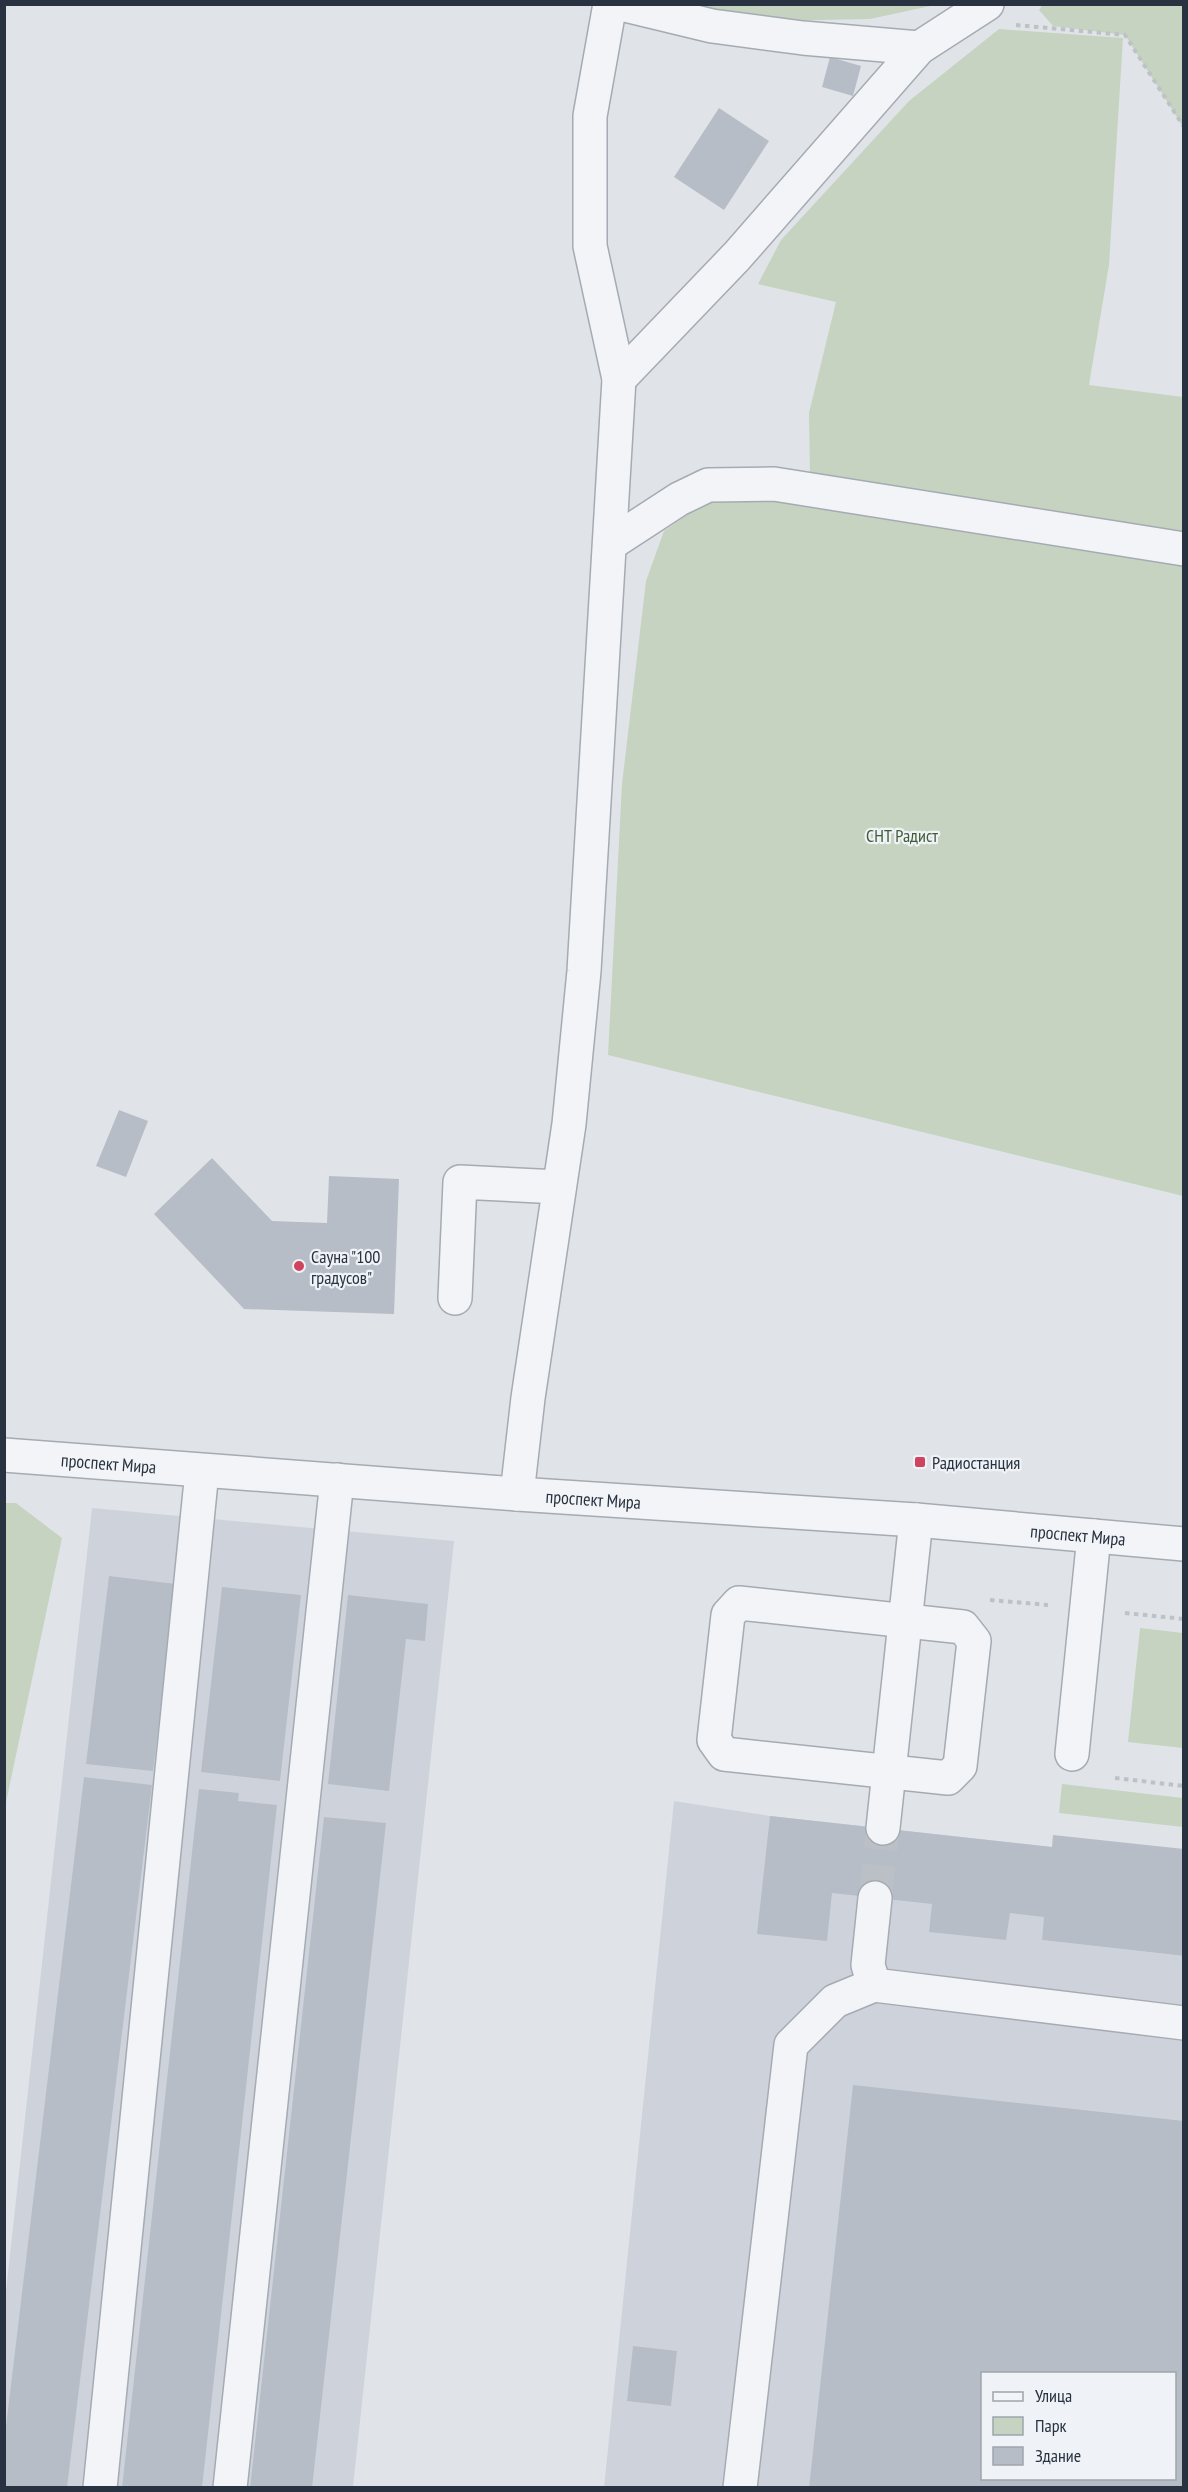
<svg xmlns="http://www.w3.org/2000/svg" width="1188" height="2492" font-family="'PT Sans Narrow',sans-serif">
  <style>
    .built { fill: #ced3db; fill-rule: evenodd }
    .green { fill: #c6d3c1 }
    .building { fill: #b7bdc6; fill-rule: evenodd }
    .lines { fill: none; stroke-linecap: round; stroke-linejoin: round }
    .minor-tunnel { stroke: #bbc0c7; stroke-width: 33; stroke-dasharray: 33 16; stroke-linecap: butt }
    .minor-casing { stroke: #a5abb3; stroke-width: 36 }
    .path { stroke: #bdc2c7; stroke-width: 4; stroke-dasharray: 4.5 4.5; stroke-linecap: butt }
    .minor { stroke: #f2f4f7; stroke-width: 33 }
    .poi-dot { fill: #d0435e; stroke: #eff2f6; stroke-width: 2 }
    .labels { text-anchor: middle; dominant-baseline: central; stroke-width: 4.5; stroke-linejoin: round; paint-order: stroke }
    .park-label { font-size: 18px; fill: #3e5c35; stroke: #eff2f6 }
    .poi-label { font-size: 18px; fill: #283240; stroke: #eff2f6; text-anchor: start }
    .street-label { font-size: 18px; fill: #283240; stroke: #eff2f6 }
  </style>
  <rect width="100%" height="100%" fill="#e0e4e9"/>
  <path class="built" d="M92 1508 454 1541 353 2487 5 2488V2300Z
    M674 1801 770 1816 1052 1847 1042 1940 1183 1956V2487L604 2488ZM982 2374H1174V2478H982Z"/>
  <path class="green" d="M1043 4 1183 5V127L1125 35 1053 26 1039 10Z
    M665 5H935L870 19 769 21Z
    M999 29 1123 38 1109 265 1089 385 1183 397V1196L608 1055 622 784 646 581 664 531 714 496 810 475 809 413 836 302 758 284 781 240 909 101Z
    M4 1503H16L62 1538 5 1807Z
    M1140 1628 1183 1633V1748L1128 1742Z
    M1062 1784 1183 1798V1827L1059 1813Z"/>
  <path class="building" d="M830 57 861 66 853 96 822 87Z
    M719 108 769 141 724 210 674 177Z
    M119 1110 148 1121 126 1177 96 1166Z
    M212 1158 272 1221 327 1223 329 1176 399 1179 394 1314 244 1309 154 1214Z
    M109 1576 176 1584 153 1771 86 1764Z
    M222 1587 301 1595 280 1781 201 1772Z
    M348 1595 428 1604 425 1641 406 1639 389 1791 328 1784Z
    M84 1777 152 1785 67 2488H4V2443Z
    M199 1789 239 1793 238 1801 277 1805 202 2488H122Z
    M770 1816 1052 1847 1053 1835 1184 1849V1956L1042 1940 1044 1917 1010 1913 1006 1940 929 1932 932 1904 832 1893 827 1941 757 1934Z
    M324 1817 386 1823 312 2488H250Z
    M853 2085 1184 2121V2488H809ZM982 2374H1174V2478H982Z
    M633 2346 677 2351 671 2406 627 2401Z"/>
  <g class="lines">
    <path class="minor-tunnel" d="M875 1898 883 1828"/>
    <g class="minor-casing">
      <g id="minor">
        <path d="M621 4 712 26 803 38 919 48"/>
        <path d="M619 379 737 256 919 48 987 4"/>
        <path d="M610 544 679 499 708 485 774 484 1184 549"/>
        <path d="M455 1298 460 1182 559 1187"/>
        <path id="s1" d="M4 1455 517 1494 916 1520 1184 1544"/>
        <path d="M517 1494 528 1398 569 1124 584 971 619 379 590 246V116L610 4"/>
        <path d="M739 1603 963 1627 974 1641 960 1766 948 1778 724 1754 714 1740 728 1615Z"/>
        <path d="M1072 1754 1094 1536"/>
        <path d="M883 1828 916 1520"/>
        <path d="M875 1898 868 1965 874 1985 1184 2023"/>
        <path d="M100 2488 202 1471"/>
        <path d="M230 2488 337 1480"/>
        <path d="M740 2488 791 2045 835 2001 874 1985"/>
      </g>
    </g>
    <path class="path" d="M1016 25 1125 35 1184 127
      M990 1600 1048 1605
      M1125 1613 1184 1619
      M1115 1778 1184 1786"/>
    <use href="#minor" class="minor"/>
  </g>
  <g class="poi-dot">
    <circle cx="299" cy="1266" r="6"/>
    <rect x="914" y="1456" width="12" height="12" rx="3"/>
  </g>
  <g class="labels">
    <g class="park-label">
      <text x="902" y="835">СНТ Радист</text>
    </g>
    <g class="poi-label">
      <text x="311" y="1256">Сауна "100<tspan x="311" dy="21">градусов"</tspan></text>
      <text x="932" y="1462">Радиостанция</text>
    </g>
    <g class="street-label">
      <text stroke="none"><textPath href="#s1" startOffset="105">проспект Мира</textPath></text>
      <text stroke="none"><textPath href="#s1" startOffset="591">проспект Мира</textPath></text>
      <text stroke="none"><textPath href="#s1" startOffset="1077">проспект Мира</textPath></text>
    </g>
  </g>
  <rect width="1188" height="2492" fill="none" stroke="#283240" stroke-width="12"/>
  <rect x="981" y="2372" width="195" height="108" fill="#eff2f6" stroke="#9fa5ad" stroke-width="1.5"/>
  <rect x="993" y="2392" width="30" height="9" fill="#f2f4f7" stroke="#9fa5ad" stroke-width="1.5"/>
  <text x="1035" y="2402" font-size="18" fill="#283240">Улица</text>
  <rect x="993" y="2417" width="30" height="18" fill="#c6d3c1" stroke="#9fa5ad" stroke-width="1.5"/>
  <text x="1035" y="2432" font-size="18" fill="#283240">Парк</text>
  <rect x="993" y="2447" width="30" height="18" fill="#b7bdc6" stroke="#9fa5ad" stroke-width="1.5"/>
  <text x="1035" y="2462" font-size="18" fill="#283240">Здание</text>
</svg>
